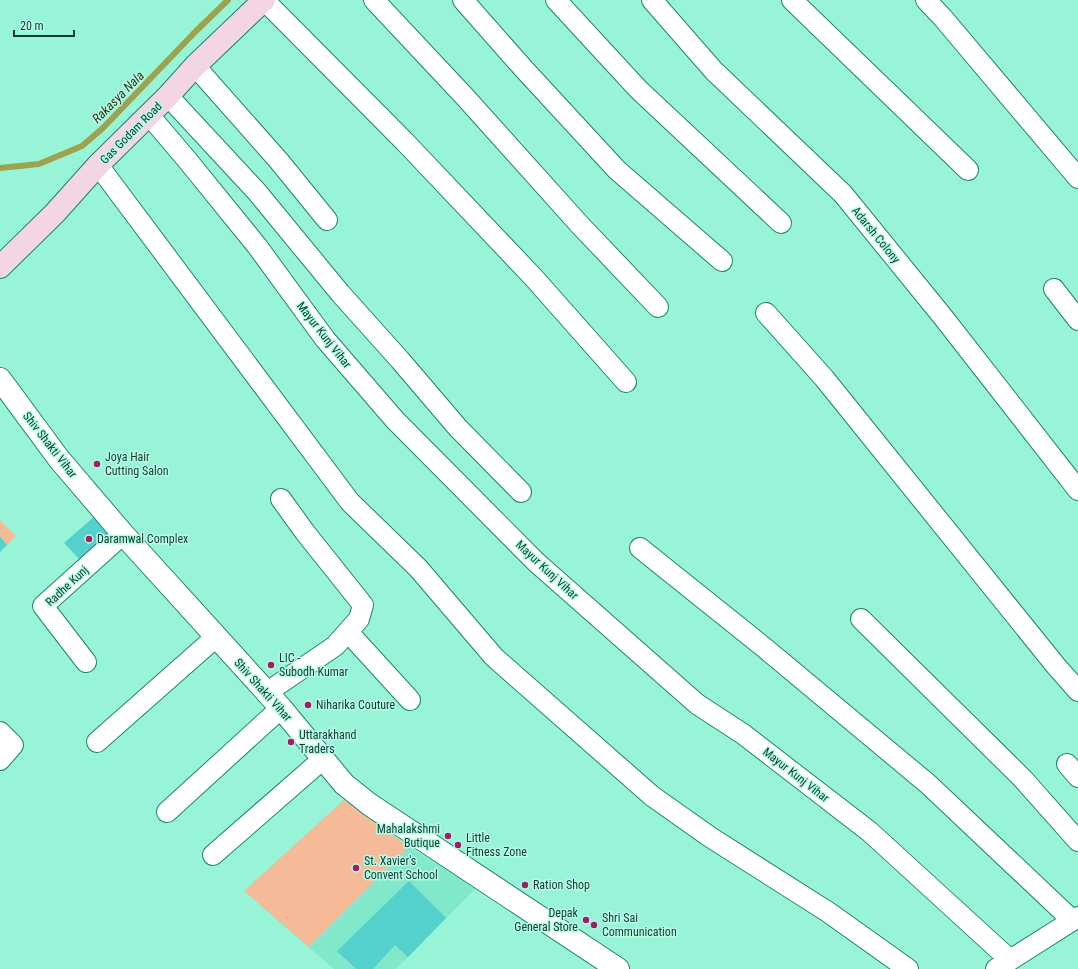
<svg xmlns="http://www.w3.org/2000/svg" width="1078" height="969" font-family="'Roboto Condensed',sans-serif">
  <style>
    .built { fill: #82e8ca }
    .green { fill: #f5bb98 }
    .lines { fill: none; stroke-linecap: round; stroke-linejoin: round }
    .stream { stroke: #9ca24d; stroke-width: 6 }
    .building { fill: #54d0cd }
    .minor-casing { stroke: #1e846b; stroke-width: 22 }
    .tertiary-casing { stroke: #1e846b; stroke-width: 24 }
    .secondary-casing { stroke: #1e846b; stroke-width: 24 }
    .minor { stroke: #fff; stroke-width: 20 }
    .tertiary { stroke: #fff; stroke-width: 22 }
    .secondary { stroke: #f4d5e4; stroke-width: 22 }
    .poi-dot { fill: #a31c68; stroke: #b5fde6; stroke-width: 1.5 }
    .labels { text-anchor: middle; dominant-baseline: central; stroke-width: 3; stroke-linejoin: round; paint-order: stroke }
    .street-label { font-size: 12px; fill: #133b30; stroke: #b5fde6 }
    .poi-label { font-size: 12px; fill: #133b30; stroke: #b5fde6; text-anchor: start }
    .water-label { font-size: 13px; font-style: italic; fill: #333510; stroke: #b5fde6 }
  </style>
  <rect width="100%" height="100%" fill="#98f4d7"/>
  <path class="built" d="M344 800 409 847 476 888 396 969H334L244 891Z"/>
  <path class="green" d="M0 520 16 536 7 545 0 536Z
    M344 800 409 847 309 947 244 891Z"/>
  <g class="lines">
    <path class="stream" d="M0 168 39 164 82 146 103 128 196 31 228 0"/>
  </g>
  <path class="building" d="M95 516 113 535 83 563 64 543Z
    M0 536 7 545 0 552Z
    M409 881 446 918 408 957 395 945 373 969H356L337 951Z"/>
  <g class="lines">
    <g class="minor-casing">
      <path id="minor" d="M264 0 405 142 534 278 626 382
        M374 0 465 97 579 224 658 307
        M463 0 523 68 617 170 722 261
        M556 0 638 89 781 223
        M652 0 714 71 843 194 943 317 1078 490
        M792 0 968 170
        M926 0 943 18 1078 178
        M195 66 279 161 327 220
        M168 96 257 192 340 293 400 360 458 428 521 492
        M149 115 188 161 257 246 325 339 395 420 536 562 697 704 743 734 870 832 1009 959
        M98 165 350 502 418 568 494 657 652 796 710 837 828 912 908 969
        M1054 289 1078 320
        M766 313 824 378 1056 666 1078 691
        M640 548 766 649 928 784 1072 920
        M861 619 1023 779 1078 841
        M348 632 410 700
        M86 662 43 606 123 534
        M266 693 335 646 359 619 363 605 304 531 281 499
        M0 732 13 745 0 760
        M97 742 208 644 214 635
        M1067 764 1078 777
        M167 812 281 708
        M213 855 323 759
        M996 969 1078 917"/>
    </g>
    <g class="tertiary-casing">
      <path id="tertiary" d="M0 379 59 459 123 534 281 708 344 784 369 804 618 969"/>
    </g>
    <g class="secondary-casing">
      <path id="secondary" d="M0 267 55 213 98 165 168 96 195 66 264 0"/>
    </g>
    <use href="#minor" class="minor"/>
    <use href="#tertiary" class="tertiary"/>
    <use href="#secondary" class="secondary"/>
  </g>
  <g class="poi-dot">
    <circle cx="97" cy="464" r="4"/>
    <circle cx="89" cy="539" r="4"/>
    <circle cx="271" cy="665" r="4"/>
    <circle cx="308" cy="705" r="4"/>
    <circle cx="291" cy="742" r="4"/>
    <circle cx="448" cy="836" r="4"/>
    <circle cx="458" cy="845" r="4"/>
    <circle cx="356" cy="868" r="4"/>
    <circle cx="525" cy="885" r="4"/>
    <circle cx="586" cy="920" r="4"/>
    <circle cx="594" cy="925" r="4"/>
  </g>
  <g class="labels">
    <g class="street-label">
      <text transform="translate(131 133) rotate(-45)">Gas Godam Road</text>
      <text transform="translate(876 235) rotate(51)">Adarsh Colony</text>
      <text transform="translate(324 335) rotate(52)">Mayur Kunj Vihar</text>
      <text transform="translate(50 445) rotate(52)">Shiv Shakti Vihar</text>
      <text transform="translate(547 570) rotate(43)">Mayur Kunj Vihar</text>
      <text transform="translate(67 586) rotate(-43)">Radhe Kunj</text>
      <text transform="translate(263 690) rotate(48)">Shiv Shakti Vihar</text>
      <text transform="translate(796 775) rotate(38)">Mayur Kunj Vihar</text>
    </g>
    <g class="poi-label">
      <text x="105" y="457">Joya Hair<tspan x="105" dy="14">Cutting Salon</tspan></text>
      <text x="97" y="539">Daramwal Complex</text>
      <text x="279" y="658">LIC -<tspan x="279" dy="14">Subodh Kumar</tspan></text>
      <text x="316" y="705">Niharika Couture</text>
      <text x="299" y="735">Uttarakhand<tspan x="299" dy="14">Traders</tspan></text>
      <text x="440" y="829" text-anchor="end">Mahalakshmi<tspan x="440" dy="14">Butique</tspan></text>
      <text x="466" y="838">Little<tspan x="466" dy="14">Fitness Zone</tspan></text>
      <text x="364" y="861">St. Xavier's<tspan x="364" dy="14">Convent School</tspan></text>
      <text x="533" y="885">Ration Shop</text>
      <text x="578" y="913" text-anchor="end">Depak<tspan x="578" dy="14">General Store</tspan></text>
      <text x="602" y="918">Shri Sai<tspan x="602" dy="14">Communication</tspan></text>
    </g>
    <g class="water-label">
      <text transform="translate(118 97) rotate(-45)">Rakasya Nala</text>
    </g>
  </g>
  <path d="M14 30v6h60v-6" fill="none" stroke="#133b30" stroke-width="2"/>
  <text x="20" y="30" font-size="12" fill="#133b30" stroke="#b5fde6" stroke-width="3" paint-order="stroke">20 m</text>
</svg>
